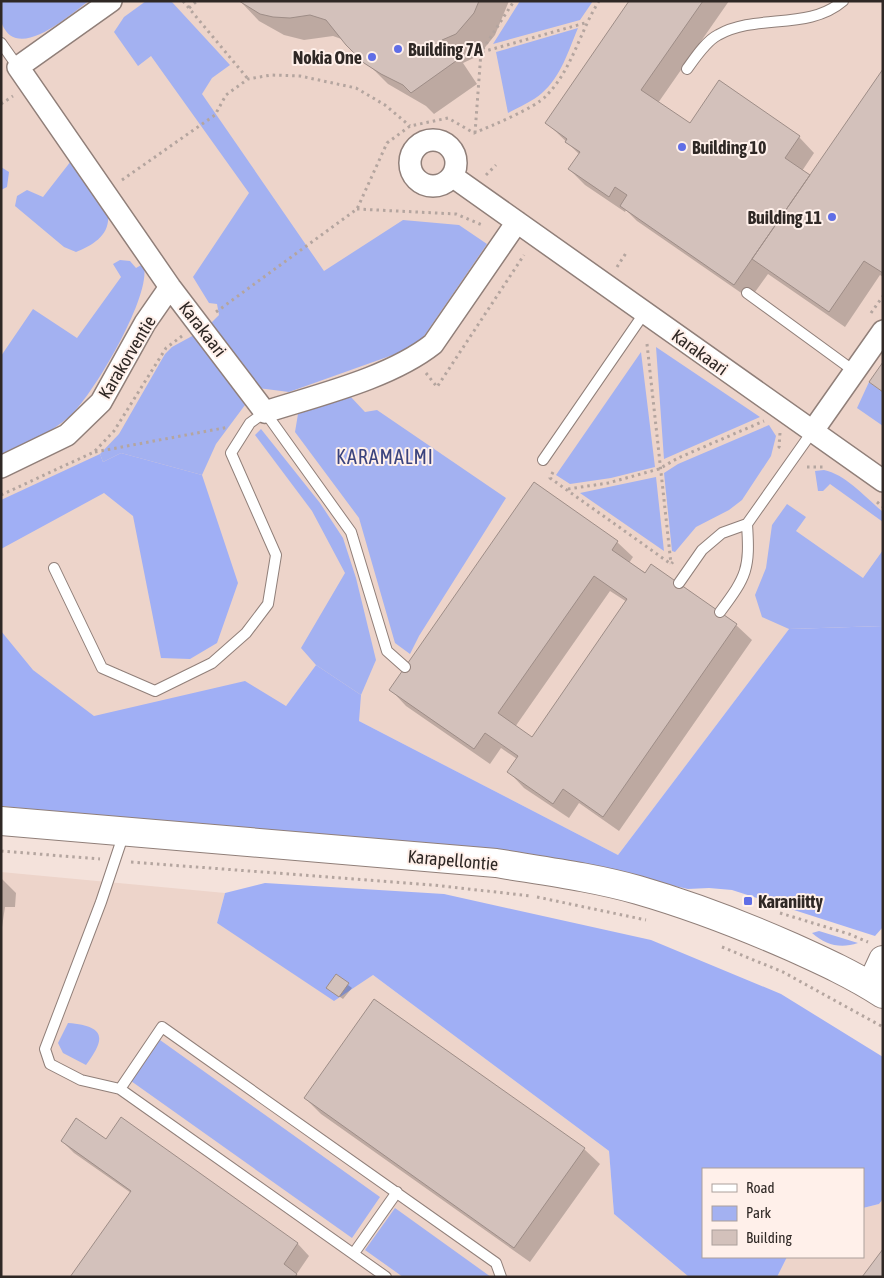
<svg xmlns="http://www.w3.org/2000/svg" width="884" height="1278" font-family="'Asap Condensed',sans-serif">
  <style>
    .built { fill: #edd4ca }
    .green { fill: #a3b1f1 }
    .forest { fill: #a0aff5 }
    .shadow { fill: #0003; fill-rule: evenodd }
    .building { fill: #d3c1bb; stroke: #9e8d87; fill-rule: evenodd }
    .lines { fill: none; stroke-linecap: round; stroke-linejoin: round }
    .lane-casing { stroke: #907f79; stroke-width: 12 }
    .street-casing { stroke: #907f79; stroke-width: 24 }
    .secondary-casing { stroke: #907f79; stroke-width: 30 }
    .path { stroke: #b4a59f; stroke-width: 3; stroke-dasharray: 2.5 4; stroke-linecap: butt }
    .lane { stroke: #fff; stroke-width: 10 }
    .street { stroke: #fff; stroke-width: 21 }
    .secondary { stroke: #fff; stroke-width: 28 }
    .poi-dot { fill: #606ee6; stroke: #fff0ea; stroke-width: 2 }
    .labels { text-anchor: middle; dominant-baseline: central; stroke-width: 4; stroke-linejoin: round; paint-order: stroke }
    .poi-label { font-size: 18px; font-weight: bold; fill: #2f2825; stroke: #fff0ea; text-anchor: start }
    .street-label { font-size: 18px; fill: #2f2825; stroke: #fff0ea }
    .quarter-label { font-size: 20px; letter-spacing: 1px; fill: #3a437e; stroke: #fff0ea }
  </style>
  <rect width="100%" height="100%" fill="#f4e2db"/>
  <path class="built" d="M1 1H883V626L789 629 618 855 359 721 316 665 286 706 53 770 1 700Z
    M1 872 225 893 217 923 373 975 609 1151 614 1214 689 1277H1Z
    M883 1199V1277H777L787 1257H863V1208L879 1204Z"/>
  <path class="green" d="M1 1H89C70 14 18 63 2 24 0 18 1 8 1 1Z
    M146 1H171L230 65 212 78 202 94 324 271 403 220 459 225 487 244 422 339 404 351 289 392 258 388 211 323 219 315 217 304 209 303 193 277 249 193 151 56 138 66 114 32 124 17Z
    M520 1H593L580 20 493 44Z
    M578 28C569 49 561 77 542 93 533 101 519 107 508 113L496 52Z
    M71 161 108 215C110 235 93 245 76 252L64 247 15 206 17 196 27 190 43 197Z
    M120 260 130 261 136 268 143 264C155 291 92 397 70 416 49 434 26 445 1 457V356L33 309 77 338 121 277 113 264Z
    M194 335 245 405 216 444 202 475 121 453 103 462 100 454 119 434 165 354 172 347Z
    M656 347 760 417 664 459Z
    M641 352 655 467 611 478 570 484 556 475Z
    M869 382 883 392V426L857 408Z
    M350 396 365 412 377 410 506 498 419 636 410 654 395 643 359 518 295 432 298 414Z
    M769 425 776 436 771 456 742 500 729 510 696 527 675 552 672 551 664 473 678 464Z
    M261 429 320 503 343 538 356 578 376 660 361 695 316 665 301 648 345 573 312 511 255 435Z
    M824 470C845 474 866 498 883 512V522L830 484 823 491H818L815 471Z
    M656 477 664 551 580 493Z
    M787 504 806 517 796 531 863 578 883 550V626L789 629 762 617 755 595 766 568 772 525Z
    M819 931 858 943C840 949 826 945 812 933Z
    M68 1023C103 1026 108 1036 86 1065L63 1053 58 1043Z
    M160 1040 380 1197 352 1238 131 1081Z
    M395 1208 491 1277H403L365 1250Z"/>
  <path class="forest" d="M1 167 9 172 7 187 1 190Z
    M121 453 202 475 238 583 217 643 190 659 161 658 133 516 104 493 1 549V500L100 454 103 462Z
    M883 626V927L875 936 732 890 709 888 688 889 571 863 1 806V631L33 670 94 716 245 681 286 706 316 665 361 695 359 721 618 855 789 629Z
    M265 883 444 894 651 940 781 994 883 1057V1199L879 1204 863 1208V1169H703V1257H787L777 1277H689L614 1214 609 1151 373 975 334 1001 217 923 225 893Z"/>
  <path class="shadow" d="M240 1H509L495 35 478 56 463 63 477 84 434 114 426 106 388 84 344 40 333 36 304 40 284 35 259 21Z
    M631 1H729L658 103 690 125 799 137 814 153 802 171 810 177 883 71V277L880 275 845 327 768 274 750 299 637 221 626 210 625 212 585 185 569 169 580 155 547 123Z
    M617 542 633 557 629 563 736 625 752 640 619 831 579 803 569 818 524 788 509 772 517 759 501 748 490 764 406 706 391 690ZM610 591 627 602 532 738 515 727Z
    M1 878 16 893 15 907H5L1 934Z
    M336 976 352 988 343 999 331 991Z
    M375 1000 584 1149 600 1164 530 1262 321 1114 305 1098Z
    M121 1119 298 1244 309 1256 296 1275 298 1277H71L131 1193 74 1153 62 1141H107Z"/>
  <path class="building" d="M239 1H479L474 13 456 34 442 40 456 61 411 93 403 85 381 74 364 63 346 45 326 20 310 15 290 18 273 17 260 14Z
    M629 1H703L641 90 690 123 719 80 800 136 785 158 810 175 734 285 620 206 627 195 615 187 609 197 568 169 580 152 565 142 567 139 545 123Z
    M883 69V273L864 261 829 312 752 259Z
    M883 362V392L869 382Z
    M534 482 618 541 612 550 645 573 651 564 737 624 603 817 563 789 553 804 507 772 518 756 485 733 474 749 389 690ZM594 576 627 599 532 737 498 713Z
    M336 974 349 983 339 997 326 988Z
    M374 999 585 1148 514 1248 304 1098Z
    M121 1117 298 1243 284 1264 297 1274 295 1277H70L131 1191 61 1141 76 1118 106 1139Z
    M883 1249V1277H862Z"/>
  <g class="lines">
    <g class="lane-casing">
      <path id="lane" d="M1 43 18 67
        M687 69C695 58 706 41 718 35 757 13 808 31 843 1
        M747 293 854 371
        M543 460 645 312
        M54 568 102 668 155 691 212 663 246 633 268 604 276 555 231 453 250 423 265 412 351 532 387 651 405 667
        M679 583 702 550 722 533 747 524 812 432
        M720 612C747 576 750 569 747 524
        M124 833 101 902 45 1049 50 1064 81 1080 120 1089 386 1277
        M120 1089 162 1027 496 1263 501 1277
        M354 1253 397 1192"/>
    </g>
    <g class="street-casing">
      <path id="street" d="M111 1 18 67 170 287 265 412C318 395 390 378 433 344L517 222
        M410 163a23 23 0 1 1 46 0a23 23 0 1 1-46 0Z
        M452 176 883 481
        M812 432 883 331
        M1 467 67 435 101 402 145 323 170 287"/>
    </g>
    <g class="secondary-casing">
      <path id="secondary" d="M1 821 496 863C544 871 592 877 638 890 690 905 742 925 792 947 823 961 854 975 883 994
        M871 986 883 960"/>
    </g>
    <path class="path" d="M183 1 248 79
      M189 8 197 1
      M482 52 585 23
      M1 104 13 96
      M475 133 481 52 514 1
      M486 175 496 165
      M122 180 215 115 226 95 248 79 271 75 300 76 356 88 385 105 410 126
      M357 209 456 214 482 225
      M617 267 626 253
      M216 312 357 209 387 143 410 126 448 118 474 133C491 126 535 108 546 96 572 70 580 31 599 1
      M871 313 883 296
      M647 344 671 564
      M426 373 437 387 524 255
      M780 433 779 447 782 449
      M95 452 229 427
      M807 467H825
      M553 472 550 478 671 564 673 562
      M568 489 608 483 659 469 678 458 764 421
      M1 495 94 452 114 431 166 348 182 336
      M877 502 883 507
      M1 851 100 859
      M131 862 433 885 531 896
      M537 897 646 920
      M780 913 849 934 868 942
      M722 947 783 972 883 1027"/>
    <use href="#lane" class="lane"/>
    <use href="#street" class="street"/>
    <use href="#secondary" class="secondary"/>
  </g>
  <g class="poi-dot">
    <circle cx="398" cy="49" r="5"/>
    <circle cx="372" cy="57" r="5"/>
    <circle cx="682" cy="147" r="5"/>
    <circle cx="832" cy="217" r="5"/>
    <rect x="743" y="896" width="10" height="10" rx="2.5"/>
  </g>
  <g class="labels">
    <g class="poi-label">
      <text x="408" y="49">Building 7A</text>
      <text x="362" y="57" text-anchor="end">Nokia One</text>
      <text x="692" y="147">Building 10</text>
      <text x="822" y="217" text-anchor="end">Building 11</text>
      <text x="758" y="901">Karaniitty</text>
    </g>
    <g class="street-label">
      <text transform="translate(203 329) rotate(52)">Karakaari</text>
      <text transform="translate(700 352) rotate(36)">Karakaari</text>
      <text transform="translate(127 357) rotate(-59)">Karakorventie</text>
      <text transform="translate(453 860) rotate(5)">Karapellontie</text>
    </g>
    <g class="quarter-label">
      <text x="385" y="456">KARAMALMI</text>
    </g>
  </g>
  <rect width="884" height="1278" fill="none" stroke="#2f2825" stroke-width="5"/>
  <rect x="702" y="1168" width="162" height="90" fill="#fff0ea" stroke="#aca09b"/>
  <rect x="712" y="1184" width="25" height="8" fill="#ffffff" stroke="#aca09b"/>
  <text x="746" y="1193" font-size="15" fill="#2f2825">Road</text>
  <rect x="712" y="1206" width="25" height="15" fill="#a3b1f1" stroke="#aca09b"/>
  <text x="746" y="1218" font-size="15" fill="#2f2825">Park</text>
  <rect x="712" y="1230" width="25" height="15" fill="#d3c1bb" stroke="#aca09b"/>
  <text x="746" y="1243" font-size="15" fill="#2f2825">Building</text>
</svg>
